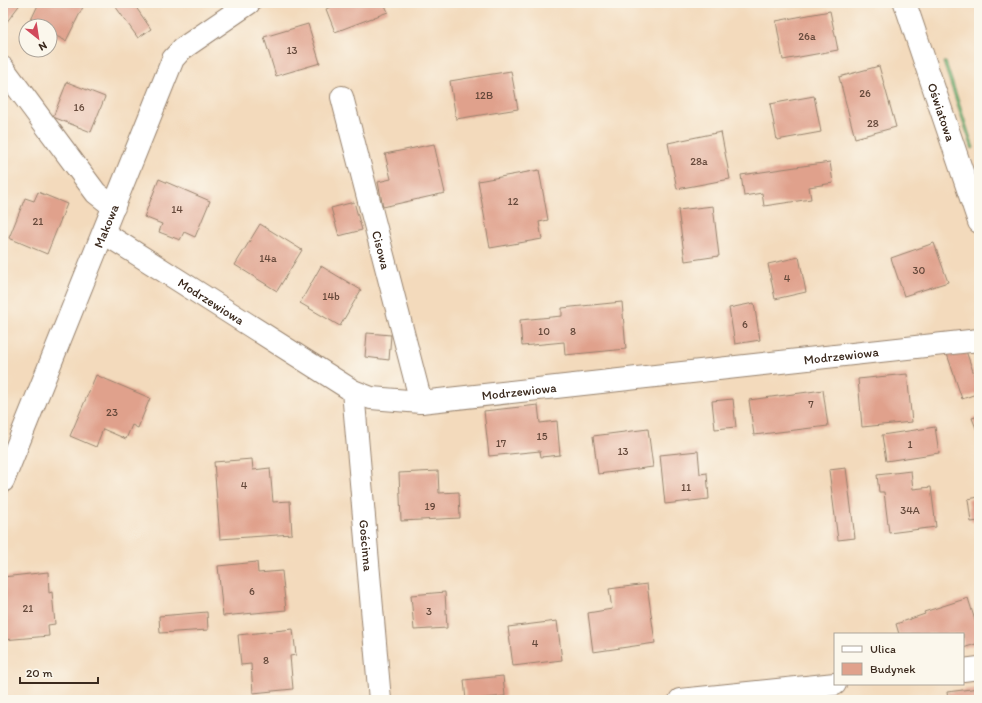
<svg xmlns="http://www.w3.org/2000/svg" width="982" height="703" font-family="Itim,sans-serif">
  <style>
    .green { fill: #7ec885; stroke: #5c7952 }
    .building { fill: #e0a18c }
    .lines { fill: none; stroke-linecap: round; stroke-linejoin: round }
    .minor-casing { stroke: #97826d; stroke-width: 24 }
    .minor { stroke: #fff; stroke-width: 22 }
    .labels { text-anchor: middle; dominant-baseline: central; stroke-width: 3.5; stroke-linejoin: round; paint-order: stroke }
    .number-label { font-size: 11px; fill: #64483a }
    .street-label { font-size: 13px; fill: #3b2a1e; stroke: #fbf7ec }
  </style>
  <rect width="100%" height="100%" fill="#fbf7ec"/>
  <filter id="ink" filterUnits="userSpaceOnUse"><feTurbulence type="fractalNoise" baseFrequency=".025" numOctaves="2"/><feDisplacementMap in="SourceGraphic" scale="8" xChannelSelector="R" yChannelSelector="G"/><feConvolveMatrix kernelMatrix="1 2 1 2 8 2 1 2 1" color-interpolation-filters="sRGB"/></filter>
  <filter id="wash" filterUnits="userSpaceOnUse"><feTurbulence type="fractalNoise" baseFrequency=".012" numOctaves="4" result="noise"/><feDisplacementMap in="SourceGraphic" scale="16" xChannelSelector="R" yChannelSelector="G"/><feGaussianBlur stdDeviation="0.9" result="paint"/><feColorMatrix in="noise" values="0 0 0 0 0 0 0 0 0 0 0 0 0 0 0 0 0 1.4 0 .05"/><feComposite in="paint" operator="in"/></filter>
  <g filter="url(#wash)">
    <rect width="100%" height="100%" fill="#f3dabc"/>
    <path class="green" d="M943 62H946L974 148 972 149Z"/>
    <g id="blocks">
      <path class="building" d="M3 3H21L3 27Z
        M39 3H85L66 41 50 33V26H37L30 22Z
        M113 3H133L151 29 138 38Z
        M339 3H384L388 12 335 32 326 9Z
        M830 11 838 50 783 60 776 21Z
        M308 24 320 63 276 76 264 37Z
        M879 66 896 127 855 138 839 77Z
        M511 71 518 109 456 119 450 81Z
        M67 82 105 97 91 132 53 117Z
        M814 96 821 132 777 140 770 104Z
        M721 132 730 179 677 189 668 143Z
        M434 144 445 193 383 207 378 182 391 179 385 154Z
        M830 162 833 183 809 187 811 199 764 206 762 193 744 196 741 175Z
        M539 170 548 220 539 222 542 239 490 248 478 181Z
        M159 179 210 201 195 237 184 232 180 240 159 232 162 224 144 217Z
        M38 192 67 204 47 254 9 238 25 198 34 201Z
        M354 202 362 230 339 236 331 208Z
        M713 206 719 256 685 261 678 210Z
        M260 224 302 250 277 291 235 265Z
        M934 243 948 282 904 296 891 258Z
        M799 257 806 292 775 299 768 264Z
        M321 266 361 290 340 326 300 303Z
        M622 302 626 349 565 355 564 342 522 346 520 320 562 316V308Z
        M754 303 760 340 735 344 729 308Z
        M367 333 391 335 389 360 365 357Z
        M965 348 975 377 979 376V393L962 399 947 354Z
        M907 374 912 422 862 427 858 379Z
        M96 375 150 398 138 428 132 425 126 439 103 429 96 447 70 436Z
        M823 390 828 426 754 435 749 400Z
        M733 399 736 427 715 429 712 401Z
        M538 405 540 423 557 421 560 455 541 457 540 451 489 456 484 411Z
        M979 416V436L972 418Z
        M935 427 939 453 886 461 882 435Z
        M648 429 653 467 598 474 593 436Z
        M698 451 700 474 707 473 709 499 665 504 660 455Z
        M252 459 253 470 270 468 273 502 290 501 292 534 220 539 214 462Z
        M846 468 855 538 838 540 829 470Z
        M438 471 439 493 459 492 460 518 401 521 399 473Z
        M911 471 913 489 931 487 936 527 889 533 884 492H879L877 475Z
        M979 497V521L971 522 968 499Z
        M257 562 258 573 282 571 286 610 223 616 218 566Z
        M48 572 49 593 52 592 55 624 48 625 49 636 3 640V577Z
        M647 584 655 643 593 652 588 613 612 609 609 589Z
        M445 592 447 628 414 630 411 595Z
        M968 598 979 633V643L963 648V634H899L896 624 925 614 924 612Z
        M207 612 208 630 160 633 159 616Z
        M557 621 562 660 513 666 508 627Z
        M293 629 296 655 290 656 293 689 253 693 251 664 241 665 238 635Z
        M503 676 505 696 466 700 464 680Z
        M979 688V700H948L947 692Z
        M10 697V700H3V698Z"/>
    </g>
  </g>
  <g filter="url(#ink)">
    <use href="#blocks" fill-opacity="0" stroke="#97826d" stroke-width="1"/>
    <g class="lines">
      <g class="minor-casing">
        <g id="minor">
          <path id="s1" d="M905 3 979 222"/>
          <path d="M3 68 96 193 114 207"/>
          <path id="s2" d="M342 97 421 402"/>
          <path id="s3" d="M104 233 353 391 371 398 421 402 979 340"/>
          <path id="s4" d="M353 391 380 700"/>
          <path id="s5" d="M3 481 173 59 182 49 249 3"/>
          <path d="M963 670 979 668"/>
          <path d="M680 700 835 684"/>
        </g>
      </g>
      <use href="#minor" class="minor"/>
    </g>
  </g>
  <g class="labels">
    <g class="number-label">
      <text x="807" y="36">26a</text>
      <text x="292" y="50">13</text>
      <text x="865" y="93">26</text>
      <text x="484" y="95">12B</text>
      <text x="79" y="107">16</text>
      <text x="873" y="123">28</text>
      <text x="699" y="161">28a</text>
      <text x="513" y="201">12</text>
      <text x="177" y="209">14</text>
      <text x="38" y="221">21</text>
      <text x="268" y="258">14a</text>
      <text x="919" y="270">30</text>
      <text x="787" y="278">4</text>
      <text x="331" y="296">14b</text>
      <text x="745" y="324">6</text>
      <text x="544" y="331">10</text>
      <text x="573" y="331">8</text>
      <text x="811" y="404">7</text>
      <text x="112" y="412">23</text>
      <text x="542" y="436">15</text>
      <text x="501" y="443">17</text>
      <text x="910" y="444">1</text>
      <text x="623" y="451">13</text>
      <text x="244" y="485">4</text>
      <text x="686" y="487">11</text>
      <text x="430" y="506">19</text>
      <text x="910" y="510">34A</text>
      <text x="252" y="591">6</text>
      <text x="28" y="608">21</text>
      <text x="429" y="611">3</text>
      <text x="535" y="643">4</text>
      <text x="266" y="660">8</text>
    </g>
    <g class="street-label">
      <text stroke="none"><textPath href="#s1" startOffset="115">Oświatowa</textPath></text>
      <text stroke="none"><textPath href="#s5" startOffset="275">Makowa</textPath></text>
      <text stroke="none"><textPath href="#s2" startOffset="158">Cisowa</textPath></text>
      <text stroke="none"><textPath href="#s3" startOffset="127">Modrzewiowa</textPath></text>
      <text stroke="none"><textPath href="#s3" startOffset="787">Modrzewiowa</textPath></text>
      <text stroke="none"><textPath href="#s3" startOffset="463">Modrzewiowa</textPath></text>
      <text stroke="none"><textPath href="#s4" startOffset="155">Gościnna</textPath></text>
    </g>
  </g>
  <rect width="982" height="703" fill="none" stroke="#fbf7ec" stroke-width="16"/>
  <rect x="834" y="633" width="130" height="52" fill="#fbf7ec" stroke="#aea59a"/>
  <rect x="842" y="646" width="20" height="6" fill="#ffffff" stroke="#aea59a"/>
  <text x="870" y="653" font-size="12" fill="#3b2a1e">Ulica</text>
  <rect x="842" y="663" width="20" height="12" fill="#e0a18c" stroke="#aea59a"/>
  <text x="870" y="673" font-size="12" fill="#3b2a1e">Budynek</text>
  <g transform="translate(38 38) rotate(150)"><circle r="19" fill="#fbf7ec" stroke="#aea59a"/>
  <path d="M0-3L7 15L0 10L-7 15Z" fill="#d1495b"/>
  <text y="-6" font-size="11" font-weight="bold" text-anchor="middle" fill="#3b2a1e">N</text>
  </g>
  <path d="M20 677v6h78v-6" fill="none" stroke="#3b2a1e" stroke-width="2"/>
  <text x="26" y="677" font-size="12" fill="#3b2a1e" stroke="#fbf7ec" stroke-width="3" paint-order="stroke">20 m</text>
</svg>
